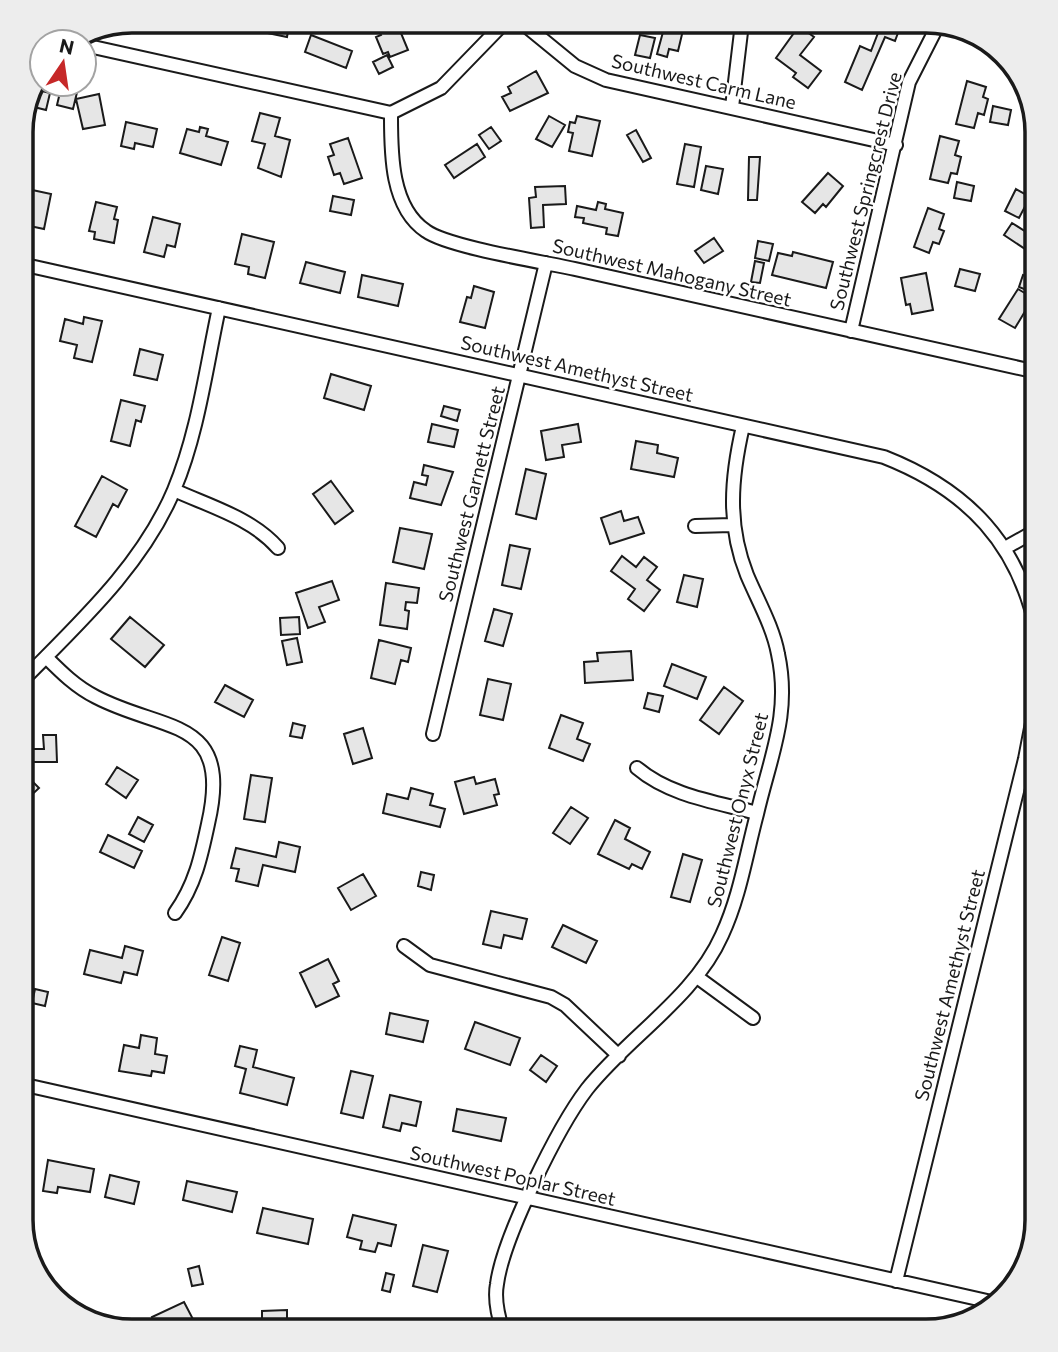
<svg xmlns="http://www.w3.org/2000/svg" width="1058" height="1352" font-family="Commissioner,sans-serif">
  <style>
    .building { fill: #e6e6e6; stroke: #1a1a1a; stroke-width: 2 }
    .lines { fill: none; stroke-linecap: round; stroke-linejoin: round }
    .street-casing { stroke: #1a1a1a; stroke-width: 16 }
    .street { stroke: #fff; stroke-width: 12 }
    .labels { text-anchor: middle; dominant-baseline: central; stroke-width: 5; stroke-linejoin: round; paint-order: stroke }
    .street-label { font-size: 19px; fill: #1a1a1a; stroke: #fff }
    .rim { fill: none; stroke: #1a1a1a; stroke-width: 3.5 }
  </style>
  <rect width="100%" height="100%" fill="#fff"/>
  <path class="building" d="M171 21H184L183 27 171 25Z
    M250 21H290L287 37 248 29Z
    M392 21H396L408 50 390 57 388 52 383 54 376 37 381 35 378 27Z
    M666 21 684 26 678 51 669 49 667 57 657 54Z
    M864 21 902 22 895 41 885 37 862 90 845 82 860 46 871 51 878 33 862 26Z
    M799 26 814 37 800 55 821 71 808 88 793 77 796 73 776 58Z
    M311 35 352 51 346 68 305 52Z
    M640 35 655 38 650 58 635 55Z
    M387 55 393 67 379 74 373 62Z
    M536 71 548 93 510 111 502 97 511 93 508 87Z
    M967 81 986 87 983 97 988 99 984 115 978 113 974 128 956 124Z
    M62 84H79L73 109 57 105Z
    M38 90 50 93 46 110 30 106Z
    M99 94 105 125 83 129 76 99Z
    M993 106 1011 110 1008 125 990 122Z
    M260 113 280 118 275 136 290 140 281 177 258 168 265 144 252 141Z
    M549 116 565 125 552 147 536 139Z
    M577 116 600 121 592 156 569 151 573 133 568 132 570 122 575 123Z
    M126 122 157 129 153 147 135 143 134 149 121 146Z
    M200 127 208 129 206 136 228 142 221 165 180 153 187 129 199 132Z
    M491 127 501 141 489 149 479 135Z
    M636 130 651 158 643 162 627 135Z
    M940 136 959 141 955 155 961 157 957 174 951 173 948 183 930 179Z
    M348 138 362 178 344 184 340 173 334 175 328 157 334 155 330 144Z
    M477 144 485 157 454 178 445 165Z
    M685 144 701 147 694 187 677 184Z
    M749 157H760L757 200H748Z
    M706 166 723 169 718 194 701 190Z
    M828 173 843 186 826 207 823 204 815 213 802 202Z
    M957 182 974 186 971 201 954 198Z
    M565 186 566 204 543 205 544 227 531 228 529 198 536 197 535 187Z
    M23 188 51 194 44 229 25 225 27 213 21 212Z
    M1016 189 1030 197 1019 218 1005 211Z
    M333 196 354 200 351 215 330 211Z
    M96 202 117 207 114 219 118 220 114 243 94 239 95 232 89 231Z
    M598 202 606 204 605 209 623 213 618 236 606 234 607 228 583 223 584 218 575 217 577 206 596 210Z
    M928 208 944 214 939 229 944 231 939 244 933 242 929 253 914 247Z
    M153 217 180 224 175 247 167 245 164 257 144 252Z
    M1012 223 1031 235 1028 240 1037 246V257L1004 235Z
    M242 234 274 242 265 278 248 274 249 267 235 264Z
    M714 238 723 251 704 263 695 251Z
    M758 241 773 244 769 261 755 258Z
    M793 252 833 262 826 288 772 275 778 253 792 256Z
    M755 261 764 263 760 283 751 282Z
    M306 262 345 272 340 293 300 283Z
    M960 269 980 274 975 291 955 286Z
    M926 273 933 310 912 314 910 304 906 305 901 278Z
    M362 275 403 284 398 306 358 297Z
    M1023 275 1037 281 1036 294 1019 287Z
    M474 286 494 292 485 328 460 322 467 297 471 298Z
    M1018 289 1033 298 1015 328 999 319Z
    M84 317 102 321 92 362 74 358 77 345 60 341 65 319 83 324Z
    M140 349 163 355 157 380 134 375Z
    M331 374 371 386 364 410 324 398Z
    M121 400 145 406 141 422 136 420 130 446 111 441Z
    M444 406 460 410 457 421 441 416Z
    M432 424 458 430 454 447 428 442Z
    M578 424 581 442 562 445 564 457 546 460 541 431Z
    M636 441 658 445 657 453 678 458 674 477 631 469Z
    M424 465 453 472 441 505 410 498 414 482 426 485 428 476 422 475Z
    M526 469 546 474 536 519 516 514Z
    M102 476 127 490 118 507 113 504 96 537 75 526Z
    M331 481 353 511 335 524 313 494Z
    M621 511 624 521 638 517 644 533 610 544 601 518Z
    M400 528 432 534 424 569 393 562Z
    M510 545 530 549 521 589 502 585Z
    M622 556 636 567 644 557 657 567 647 580 660 590 644 611 628 599 635 589 611 571Z
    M684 575 703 579 697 607 677 602Z
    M332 581 339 600 319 607 325 622 308 628 296 593Z
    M386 583 419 588 417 603 406 602 405 610 409 611 407 629 380 625Z
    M494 609 512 614 503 646 485 641Z
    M130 617 164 645 145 667 111 639Z
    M299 617 300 634 281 635 280 618Z
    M297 638 302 662 287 665 282 641Z
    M379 640 411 648 408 662 401 660 395 684 371 678Z
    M631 651 633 680 585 683 584 662 598 661 597 653Z
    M672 664 706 677 697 699 664 686Z
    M488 679 511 684 503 720 480 715Z
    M225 685 253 700 244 717 215 702Z
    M724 687 743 701 719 734 700 720Z
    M648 693 663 696 659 712 644 708Z
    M561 715 583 723 577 739 590 744 583 761 549 748Z
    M293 723 305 726 302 738 290 736Z
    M363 728 372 758 353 764 344 734Z
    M43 735H56L57 762H31L30 749H44Z
    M117 767 138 780 126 798 106 784Z
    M251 775 272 778 265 822 244 819Z
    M27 776 39 788 23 803 21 782Z
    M474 777 476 784 495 779 499 794 494 795 497 805 464 814 455 782Z
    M411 788 433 794 430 805 445 809 440 827 383 813 387 794 408 799Z
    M571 807 588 818 570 844 553 833Z
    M138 817 153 825 144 842 129 834Z
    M615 820 630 828 625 839 650 852 642 869 632 864 629 869 598 854Z
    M108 835 142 851 134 868 100 852Z
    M279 842 300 847 295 872 263 865 258 886 236 881 239 869 231 868 236 848 276 857Z
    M683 854 702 860 690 902 671 897Z
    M421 872 434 875 431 890 418 886Z
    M363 874 376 896 351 910 338 888Z
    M491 911 527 919 522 939 504 935 501 948 483 944Z
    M563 925 597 941 586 963 552 947Z
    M222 937 240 943 228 981 209 975Z
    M125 946 143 951 137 975 124 972 121 983 84 974 90 950 122 958Z
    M328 959 339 981 333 984 339 996 316 1007 300 973Z
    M35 989 48 992 45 1006 32 1003Z
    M390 1013 428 1021 423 1042 386 1034Z
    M475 1022 520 1038 510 1065 465 1049Z
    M141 1035 157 1038 155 1054 167 1056 164 1073 152 1071 151 1076 119 1071 124 1045 139 1048Z
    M240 1046 257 1050 253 1067 294 1078 287 1105 240 1093 246 1069 235 1066Z
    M541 1055 557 1066 546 1082 530 1070Z
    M351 1071 373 1076 363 1118 341 1113Z
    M390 1095 421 1102 416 1126 402 1123 400 1131 383 1127Z
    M457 1109 506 1118 501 1141 453 1131Z
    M48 1160 94 1169 90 1192 58 1187 57 1193 43 1191Z
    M110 1175 139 1182 134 1204 105 1197Z
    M187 1181 237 1192 232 1212 183 1200Z
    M263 1208 313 1219 308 1244 257 1233Z
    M353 1215 396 1225 391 1246 378 1243 375 1252 360 1249 362 1241 347 1237Z
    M423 1245 448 1251 437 1292 413 1286Z
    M199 1266 203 1284 192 1286 188 1269Z
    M386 1273 394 1275 390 1292 382 1290Z
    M184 1302 195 1323 181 1331H158L152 1317Z
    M287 1310V1331H239L262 1330V1311Z"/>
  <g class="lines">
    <g class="street-casing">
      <path id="street" d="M520 21 575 66 606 80 896 145
        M84 45 391 113 441 88 506 21
        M732 107 741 32
        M391 113C391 151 390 207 426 231 448 247 543 262 575 269 729 304 883 338 1037 372
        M21 264 884 457C968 490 1019 544 1037 633
        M851 331 909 82 939 23
        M174 490C209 506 252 518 278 548
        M695 526 732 525
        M1005 548 1037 530
        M46 657C61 672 76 687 96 697 165 733 233 716 208 824 201 857 195 885 175 913
        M21 682C78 624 142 566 174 490 198 433 206 368 219 308
        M433 734 546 263
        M637 768C670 796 716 802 757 813
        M404 946 430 965 551 997 565 1005 619 1056
        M697 977 753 1018
        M21 1084 996 1303
        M896 1281 1025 759 1037 697
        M503 1331C498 1316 494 1300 497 1284 503 1238 558 1127 587 1089 629 1036 694 998 722 935 740 896 746 855 757 814 770 757 791 714 778 654 773 627 758 601 747 575 727 525 731 478 743 426"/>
    </g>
    <use href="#street" class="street"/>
  </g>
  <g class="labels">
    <g class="street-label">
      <text transform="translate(704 81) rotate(13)">Southwest Carm Lane</text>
      <text transform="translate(865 191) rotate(-76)">Southwest Springcrest Drive</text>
      <text transform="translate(672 272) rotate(13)">Southwest Mahogany Street</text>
      <text transform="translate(577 368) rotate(13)">Southwest Amethyst Street</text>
      <text transform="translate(471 494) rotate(-76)">Southwest Garnett Street</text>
      <text transform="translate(737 810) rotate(-76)">Southwest Onyx Street</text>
      <text transform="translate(949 985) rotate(-76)">Southwest Amethyst Street</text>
      <text transform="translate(513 1175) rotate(13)">Southwest Poplar Street</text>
    </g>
  </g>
  <path d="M0 0H1058V1352H0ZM132 33H926A99 99 0 0 1 1025 132V1220A99 99 0 0 1 926 1319H132A99 99 0 0 1 33 1220V132A99 99 0 0 1 132 33Z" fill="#ededed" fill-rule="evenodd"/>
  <path class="rim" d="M132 33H926A99 99 0 0 1 1025 132V1220A99 99 0 0 1 926 1319H132A99 99 0 0 1 33 1220V132A99 99 0 0 1 132 33Z"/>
  <g transform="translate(63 63) rotate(13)"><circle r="33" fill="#ffffff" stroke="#a3a3a3" stroke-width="2"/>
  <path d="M0-5L12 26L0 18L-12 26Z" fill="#c62828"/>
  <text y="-10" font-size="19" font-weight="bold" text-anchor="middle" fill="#1a1a1a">N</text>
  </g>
</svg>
